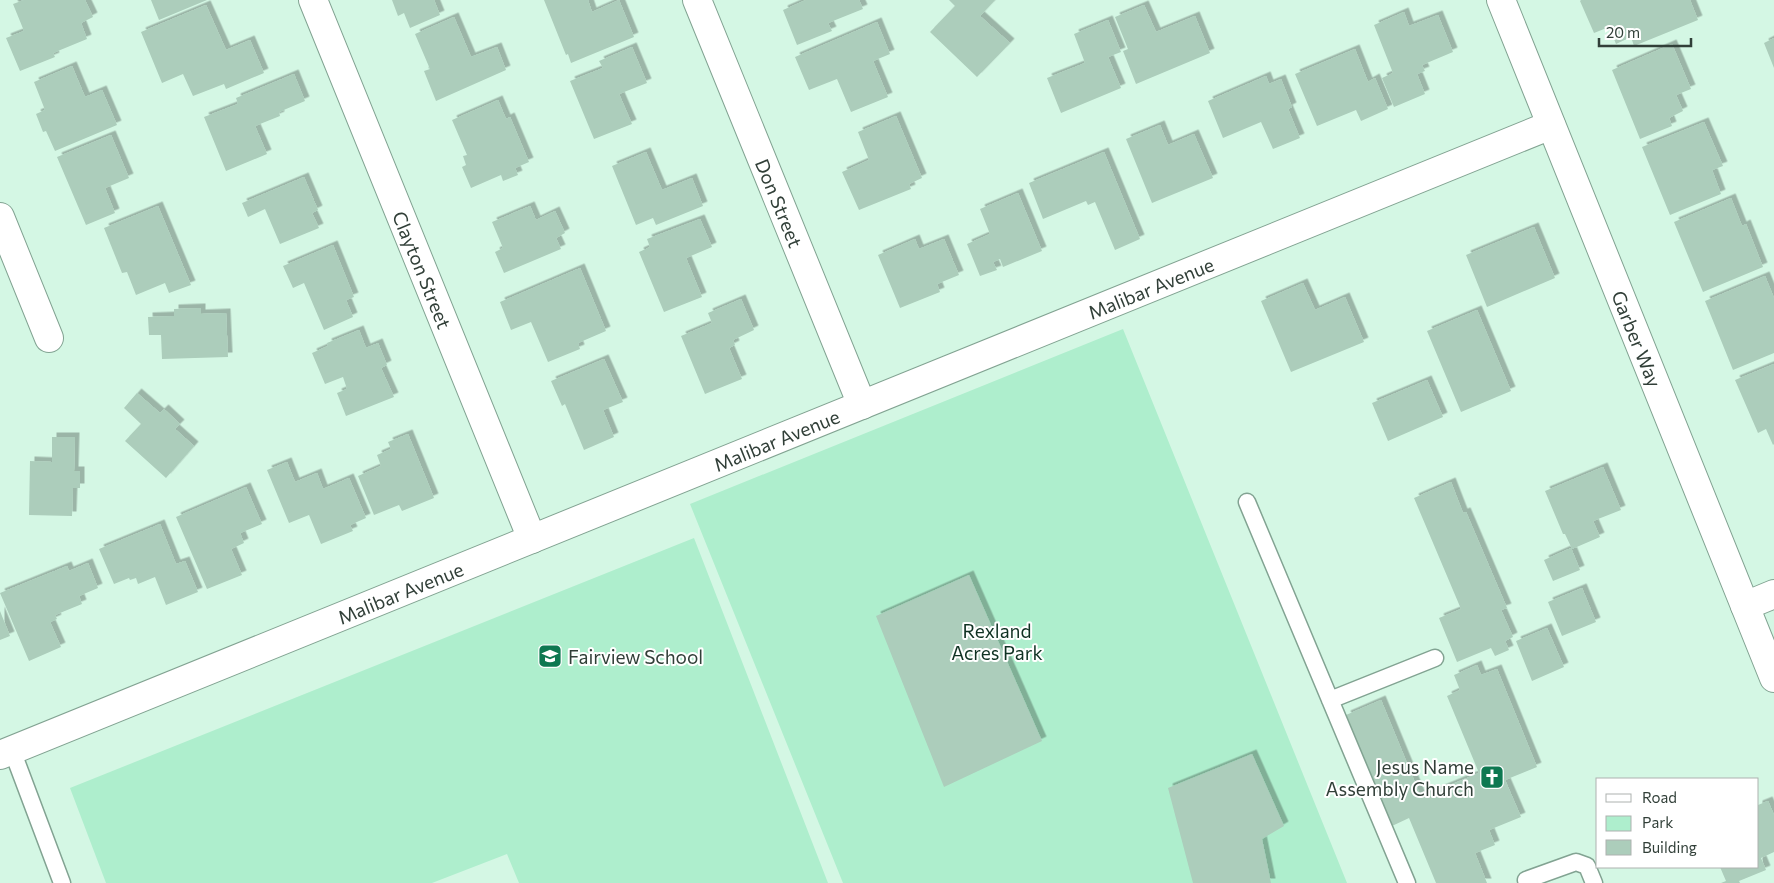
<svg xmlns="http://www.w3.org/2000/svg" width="1774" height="883" font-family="Commissioner,sans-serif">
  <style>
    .green { fill: #aeeecd }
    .building { fill: #accdbb; filter: url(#shadow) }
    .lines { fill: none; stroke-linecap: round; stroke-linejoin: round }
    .lane-casing { stroke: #82a392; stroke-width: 19 }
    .street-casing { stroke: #82a392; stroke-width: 30 }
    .lane { stroke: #fff; stroke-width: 16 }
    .street { stroke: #fff; stroke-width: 28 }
    .labels { text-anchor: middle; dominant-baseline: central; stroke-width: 4; stroke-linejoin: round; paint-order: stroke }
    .street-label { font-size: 19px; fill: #313f38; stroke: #fff }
    .park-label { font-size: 19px; fill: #0f3122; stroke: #fff }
    .poi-label { font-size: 19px; fill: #313f38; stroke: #fff; text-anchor: start }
  </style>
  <defs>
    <filter id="shadow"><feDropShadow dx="4.5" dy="-4.5" stdDeviation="0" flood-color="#0004"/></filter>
  </defs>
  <rect width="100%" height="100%" fill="#d4f7e4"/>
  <path class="green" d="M1123 329 1347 883H843L690 504Z
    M694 538 828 883H519L507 854 432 883H106L70 788Z"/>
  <path class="building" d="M24 0H85L93 17 81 23 87 39 53 53 55 57 20 71 6 38 24 31 13 4Z
    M151 0H207L159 20Z
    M392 0H434L440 15 410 28 404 13 398 16Z
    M544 0H588L592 12 619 0 634 37 571 63 568 54 566 55Z
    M806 0H859L863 9 828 23 832 31 797 45 783 10Z
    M949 0H995L980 16 1010 43 977 77 930 32 955 6Z
    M1581 0H1690L1698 20 1634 46 1631 37 1616 44 1609 27 1594 33 1580 1Z
    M206 5 226 50 250 40 264 73 226 89 224 84 193 96 183 74 162 83 141 32Z
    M1144 5 1156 32 1195 16 1210 53 1136 84 1123 51 1128 49 1115 17Z
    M1404 12 1409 26 1438 15 1453 52 1422 65 1425 71 1417 74 1425 94 1394 107 1382 78 1393 73 1374 25Z
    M454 17 471 57 497 47 506 70 436 101 424 71 430 69 415 34Z
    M1108 20 1121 52 1108 57 1121 88 1061 113 1047 78 1085 63 1074 34Z
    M877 22 890 54 873 61 888 97 851 112 837 79 809 90 795 57Z
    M1774 38V68L1764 43Z
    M1672 44 1691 89 1676 95 1683 111 1669 118 1672 126 1640 139 1612 70Z
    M632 47 647 83 619 94 632 124 594 139 570 81 603 68 599 61Z
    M1355 49 1368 82 1375 78 1388 109 1361 121 1356 110 1317 126 1295 74Z
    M72 66 85 97 102 90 117 125 55 151 46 131 43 132 36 114 45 110 34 82Z
    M294 74 305 101 279 112 280 116 255 126 267 154 226 171 204 117 238 104 236 98Z
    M1266 76 1269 84 1281 79 1292 107 1288 109 1300 138 1273 149 1261 122 1223 138 1208 101Z
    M498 100 506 119 510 117 529 162 515 168 518 175 503 181 501 175 471 188 462 167 466 165 463 156 467 155 452 120Z
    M896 116 922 178 909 184 911 189 859 210 842 172 869 160 858 132Z
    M1704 122 1723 166 1712 170 1721 194 1670 215 1642 147Z
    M1160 125 1168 145 1194 134 1213 178 1152 203 1126 139Z
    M111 135 129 178 105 188 115 213 86 225 57 157Z
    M646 152 662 190 692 178 703 206 656 225 653 218 636 225 612 166Z
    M1104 152 1140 239 1115 250 1095 202 1088 205 1086 201 1043 219 1029 183Z
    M304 177 318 210 312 213 319 228 280 244 265 209 248 217 242 203Z
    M1018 193 1042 251 1003 267 1000 259 993 262 997 270 980 276 967 244 990 234 980 209Z
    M1731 198 1742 226 1746 224 1763 267 1703 292 1674 222Z
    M158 206 191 285 169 293 165 283 136 295 127 272 122 273 104 228Z
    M530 206 536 220 555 211 565 233 556 238 561 249 504 273 495 252 503 248 492 222Z
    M700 219 712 247 686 258 702 297 664 312 639 252 650 247 647 239Z
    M1534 227 1555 278 1487 307 1466 255Z
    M915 239 919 249 944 239 959 275 937 284 940 292 900 308 878 255Z
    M333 245 354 297 346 300 353 317 324 330 304 283 293 288 283 266Z
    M580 268 606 331 578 343 580 349 548 362 531 322 511 330 500 302Z
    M1765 276 1774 298V353L1733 370 1705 301Z
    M1303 283 1315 310 1345 297 1364 342 1291 372 1261 301Z
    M741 299 754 330 733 340 735 345 729 348 742 379 705 394 681 336 712 323 708 313Z
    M201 308V314L226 313 228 357 162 359 161 335H149L148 317 174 316V309Z
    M1477 310 1511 391 1461 412 1427 331Z
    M359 330 366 348 378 343 387 365 381 368 394 397 346 416 337 393 347 389 343 377 325 384 312 353 328 346 327 343Z
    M604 359 623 402 603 410 614 437 584 450 565 404 562 406 551 381Z
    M1774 364V444L1773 445 1766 429 1758 433 1735 380Z
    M1427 380 1443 417 1388 441 1372 403Z
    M137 393 160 413 164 409 180 424 175 429 194 446 166 478 125 441 141 424 124 408Z
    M408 434 434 498 402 511 399 505 374 515 358 476 381 466 377 455 391 449 388 442Z
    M52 437H75L74 471H80V488H73L72 516 29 515 30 461 52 462Z
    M287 462 295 482 317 473 323 489 349 478 366 518 350 525 353 531 321 544 309 515 289 523 267 470Z
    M1603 467 1621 510 1593 521 1600 537 1572 549 1565 534H1563L1545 491Z
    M1451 482 1463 513 1466 512 1507 608 1501 610 1513 637 1505 641 1509 650 1495 656 1491 648 1457 662 1439 618 1461 609 1414 498Z
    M246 487 262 524 240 533 244 543 231 549 242 575 207 589 176 517Z
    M160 524 176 564 185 561 198 592 166 605 155 577 138 584 136 578 130 580 129 578 114 584 99 549Z
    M1571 548 1580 570 1553 581 1544 560Z
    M88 563 98 588 79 596 82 604 55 615 57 619 50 622 61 647 29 661 0 593 67 566 69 571Z
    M969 575 1042 741 944 787 876 616Z
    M1582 588 1596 622 1562 636 1548 602Z
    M0 611 10 636 0 640Z
    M1547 628 1564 667 1532 681 1516 641Z
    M1477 665 1481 675 1497 669 1537 767 1505 780 1521 817 1489 830 1495 845 1475 853 1487 883H1436L1409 818 1392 826 1346 715 1381 700 1421 797 1479 773 1447 696 1460 690 1454 675Z
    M1252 754 1284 826 1262 839 1271 883H1193L1168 788Z
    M1768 801 1774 815V852L1761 858 1766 870 1739 881 1740 883H1721L1726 881 1720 867H1758V805Z"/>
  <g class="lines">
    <g class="lane-casing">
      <path id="lane" d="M1247 502 1407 883
        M1330 700 1435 658
        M12 750 62 883
        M1526 880 1576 862 1587 866 1594 883"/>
    </g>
    <g class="street-casing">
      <g id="street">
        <path id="s1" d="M313 0 532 539"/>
        <path id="s2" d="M697 0 862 405"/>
        <path id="s3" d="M1501 0 1774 678"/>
        <path d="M0 217 49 338"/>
        <path d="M1745 606 1774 594"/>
        <path id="s4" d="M0 755 1551 125"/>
      </g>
    </g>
    <use href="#lane" class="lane"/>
    <use href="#street" class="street"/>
  </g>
  <defs>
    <g id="school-square" transform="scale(1.25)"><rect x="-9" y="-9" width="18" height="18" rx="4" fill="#0e7851" stroke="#fff"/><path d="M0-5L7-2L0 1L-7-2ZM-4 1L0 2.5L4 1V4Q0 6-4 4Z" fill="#fff"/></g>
    <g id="church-square" transform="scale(1.25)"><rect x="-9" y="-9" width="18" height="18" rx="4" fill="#0e7851" stroke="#fff"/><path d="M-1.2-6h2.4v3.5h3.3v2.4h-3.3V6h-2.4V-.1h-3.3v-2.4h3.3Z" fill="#fff"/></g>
  </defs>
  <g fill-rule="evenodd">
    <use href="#school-square" x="550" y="656"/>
    <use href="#church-square" x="1492" y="777"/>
  </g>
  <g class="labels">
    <g class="street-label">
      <text stroke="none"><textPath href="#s2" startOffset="219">Don Street</textPath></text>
      <text stroke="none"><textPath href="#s1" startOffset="291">Clayton Street</textPath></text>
      <text stroke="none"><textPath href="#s4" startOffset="1242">Malibar Avenue</textPath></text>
      <text stroke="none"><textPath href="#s3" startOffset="365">Garber Way</textPath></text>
      <text stroke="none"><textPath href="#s4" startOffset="838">Malibar Avenue</textPath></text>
      <text stroke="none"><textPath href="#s4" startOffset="432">Malibar Avenue</textPath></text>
    </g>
    <g class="park-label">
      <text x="997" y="630">Rexland<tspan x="997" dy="22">Acres Park</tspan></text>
    </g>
    <g class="poi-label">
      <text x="568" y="656">Fairview School</text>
      <text x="1474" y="766" text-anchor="end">Jesus Name<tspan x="1474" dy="22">Assembly Church</tspan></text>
    </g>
  </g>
  <rect x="1596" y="778" width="162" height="90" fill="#ffffff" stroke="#adb2af"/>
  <rect x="1606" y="794" width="25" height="8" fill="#ffffff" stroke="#adb2af"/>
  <text x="1642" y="803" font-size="15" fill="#313f38">Road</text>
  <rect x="1606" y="816" width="25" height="15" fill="#aeeecd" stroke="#adb2af"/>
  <text x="1642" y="828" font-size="15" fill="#313f38">Park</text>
  <rect x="1606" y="840" width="25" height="15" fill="#accdbb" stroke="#adb2af"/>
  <text x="1642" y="853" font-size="15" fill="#313f38">Building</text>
  <path d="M1599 38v8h92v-8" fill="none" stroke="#313f38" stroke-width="2.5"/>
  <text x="1606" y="38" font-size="15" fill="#313f38" stroke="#ffffff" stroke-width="4" paint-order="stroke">20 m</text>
</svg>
